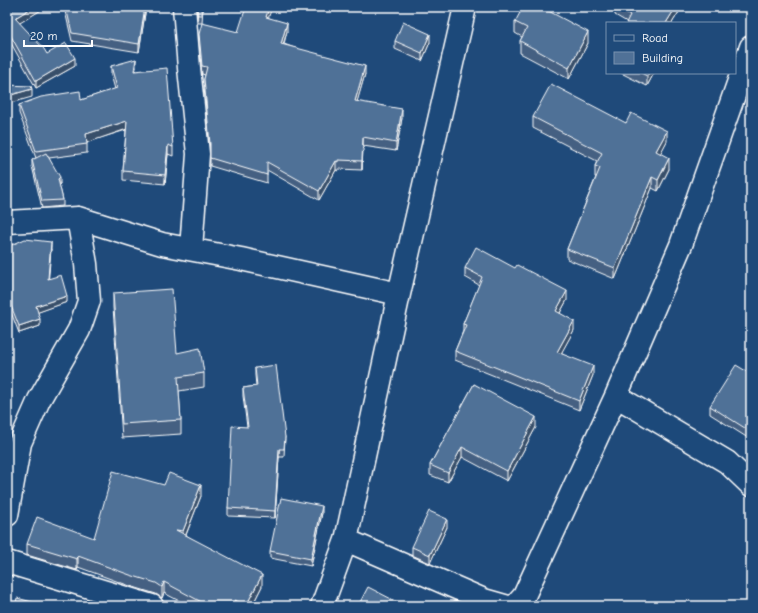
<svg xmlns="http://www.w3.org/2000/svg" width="758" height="613" font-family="'Comic Neue',sans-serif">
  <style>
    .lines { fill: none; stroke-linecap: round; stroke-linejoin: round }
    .minor-casing { stroke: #fff; stroke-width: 25 }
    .minor { stroke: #1f4a7a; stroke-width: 22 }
    .wall { fill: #456182; stroke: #fff }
    .shaded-wall { fill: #384f6a; stroke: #fff }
    .building { fill: #507197; stroke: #fff }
  </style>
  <rect width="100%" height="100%" fill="#1f4a7a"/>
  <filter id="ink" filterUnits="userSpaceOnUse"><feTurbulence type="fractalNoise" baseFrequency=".025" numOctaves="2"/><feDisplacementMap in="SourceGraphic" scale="8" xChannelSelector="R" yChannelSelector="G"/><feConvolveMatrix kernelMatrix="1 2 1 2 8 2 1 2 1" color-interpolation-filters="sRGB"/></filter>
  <g filter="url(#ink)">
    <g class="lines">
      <g class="minor-casing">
        <path id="minor" d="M184 7 189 68 198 154 191 249
          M7 222 78 218 162 244 241 259 399 294
          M616 396 727 462 751 485
          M7 515 20 443 39 400 79 330 89 301 86 264 78 218
          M346 540 484 600 505 606
          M7 562 152 606
          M322 606 346 540 399 294 465 7
          M515 606 524 596 616 396 681 245 751 47"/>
      </g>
      <use href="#minor" class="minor"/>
    </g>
    <path class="wall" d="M7 7H46L19 23 47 54 75 66 36 88 7 36Z
      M64 7H146L139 52 72 41Z
      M197 7H203L202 23H198Z
      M615 7H682L672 23H626L627 22 615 15Z
      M268 17 287 31 284 44 365 74 357 101 402 118 396 151 363 146 362 170 338 169V171L336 170 319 200 267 170V183L210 166V150L204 87V79L205 75 202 74 199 43V34L238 32Z
      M515 22 588 43 569 79 520 53V41L522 37 515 33Z
      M395 41 430 42 422 61 395 49Z
      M111 66 136 67 135 71 173 147V156L168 154 165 184 123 180V171L126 130 87 142V153L49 158 60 184H59L63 200V206L42 208 32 166V160L36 158 19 113V105L81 100 115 89 111 75Z
      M621 73H654L647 86Z
      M751 113V128L748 126V118Z
      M533 117 626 123 667 141 660 153 669 169 658 191 652 188 615 279 567 259V249L596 177H595V166L597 161 533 128Z
      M7 247 51 249 48 279 67 302 38 312 40 326 19 333 7 302Z
      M465 268 567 300 560 313 574 330 561 353 593 375 579 410 455 360V351L463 331V324L479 285 465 277Z
      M113 293 177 353 204 373V387L179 391 181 420V434L122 438 113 307Z
      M255 368 285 437 284 457H279L275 518 228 516V508L247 427 243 396V388L256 386 255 375Z
      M751 374 748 438 710 414V406Z
      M474 384 536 427 507 481 462 457 448 482 430 475V465Z
      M201 496 186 535 262 586 252 606H189L164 593 162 598 156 594 130 586 78 567 77 570 27 555V544L94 538Z
      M322 513 311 566 270 558V551Z
      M447 527 430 563 412 555V547Z"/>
    <path class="shaded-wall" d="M33 7H46L15 26V18Z
      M145 7H146L139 52V44Z
      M269 7H272L266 25V17Z
      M676 7H682L672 23H666Z
      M287 23V31L281 52V44Z
      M588 32V43L569 79V68Z
      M430 34V42L422 61V53Z
      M75 58V66L36 88V81Z
      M136 59V67L134 80V71Z
      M365 66V74L355 109V101Z
      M649 73H654L647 86V76Z
      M32 89V97L7 104V96Z
      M402 109V118L396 151V143Z
      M127 121V129L86 143V134Z
      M667 131V141L656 162V151Z
      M363 137V146L362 170V161Z
      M168 145V154L165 184V175Z
      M669 158V169L658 191V180Z
      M336 161V170L319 200V191Z
      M60 177V184L58 185V179Z
      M652 177V188L615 279V268Z
      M51 242V249L48 286V279Z
      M567 291V300L556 320V311Z
      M67 296V302L36 313V306Z
      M40 319V326L19 333V326Z
      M574 321V330L557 361V352Z
      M593 366V375L579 410V401Z
      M536 417V427L507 481V471Z
      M751 426V434L748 438V430Z
      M462 447V457L448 482V473Z
      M279 449V457L275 518V511Z
      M201 485V496L183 542V531Z
      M322 506V513L311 566V559Z
      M447 519V527L430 563V555Z
      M78 556V567L77 570V559Z
      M262 575V586L252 606H246Z
      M164 582V593L162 598V587Z
      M235 600V606H231Z"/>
    <path class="building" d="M7 7H33L15 18 44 49 47 54 66 43 75 58 36 81 7 29Z
      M66 7H145L139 44 72 33Z
      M197 7H202V15H198Z
      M246 7H269L266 17 287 23 281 44 365 66 355 101 402 109 396 143 363 137 362 161 338 160V162L336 161 319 191 267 162V175L210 158V144L204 79 207 67 202 66 199 34 202 23 238 32Z
      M523 7H541L588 32 569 68 520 41 527 28 515 22Z
      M618 7H676L666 23H626L630 15Z
      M403 22 430 34 422 53 395 41Z
      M136 59 134 71 167 68 173 147 168 145 165 175 123 171 127 121 86 134 87 144 36 151 19 105 41 97 80 91 81 100 117 88 111 66Z
      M641 73H649L647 76Z
      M551 84 626 123 631 113 667 131 656 151 669 158 658 180 652 177 615 268 567 249 600 168 595 166 602 153 533 117Z
      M7 85 31 86 32 89 7 96Z
      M751 113V120L748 118Z
      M46 153 60 177 58 179 63 200 42 201 32 160Z
      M25 239 51 242 48 279 61 275 67 296 36 306 40 319 19 326 7 296V247Z
      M476 247 515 268 517 265 567 291 556 311 574 321 557 352 593 366 579 401 455 351 466 325 463 324 482 277 465 268Z
      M172 289 177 353 200 348 204 373 178 377 181 420 122 424 113 293Z
      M276 365 285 437 284 449H279L275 511 228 508 232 426 248 427 243 388 257 386 255 368Z
      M736 365 751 374V426L748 430 710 406Z
      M474 384 536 417 507 471 462 447 448 473 430 465Z
      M113 471 164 485 169 473 201 485 183 531 176 530 262 575 246 606 235 600 231 606H209L164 582 162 587 156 583 130 575 78 556 77 559 27 544 37 517 94 538Z
      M281 498 322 506 311 559 270 551Z
      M429 511 447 519 430 555 412 547Z
      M368 587 405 606H358Z
      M17 598 47 606H15Z"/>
  </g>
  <rect width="758" height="613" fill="none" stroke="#1f4a7a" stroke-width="24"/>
  <rect x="12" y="12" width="734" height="589" fill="none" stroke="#fff" stroke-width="1.5" filter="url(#ink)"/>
  <rect x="606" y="22" width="130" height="52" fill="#1f4a7a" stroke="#7992af"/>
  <rect x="614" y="35" width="20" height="6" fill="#1f4a7a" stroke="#7992af"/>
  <text x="642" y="42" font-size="12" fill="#ffffff">Road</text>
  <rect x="614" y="52" width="20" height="12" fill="#507197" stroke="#7992af"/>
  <text x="642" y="62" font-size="12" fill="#ffffff">Building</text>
  <path d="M24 40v6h68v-6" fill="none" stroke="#ffffff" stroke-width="2"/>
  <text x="30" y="40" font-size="12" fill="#ffffff" stroke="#1f4a7a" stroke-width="3" paint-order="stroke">20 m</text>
</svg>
